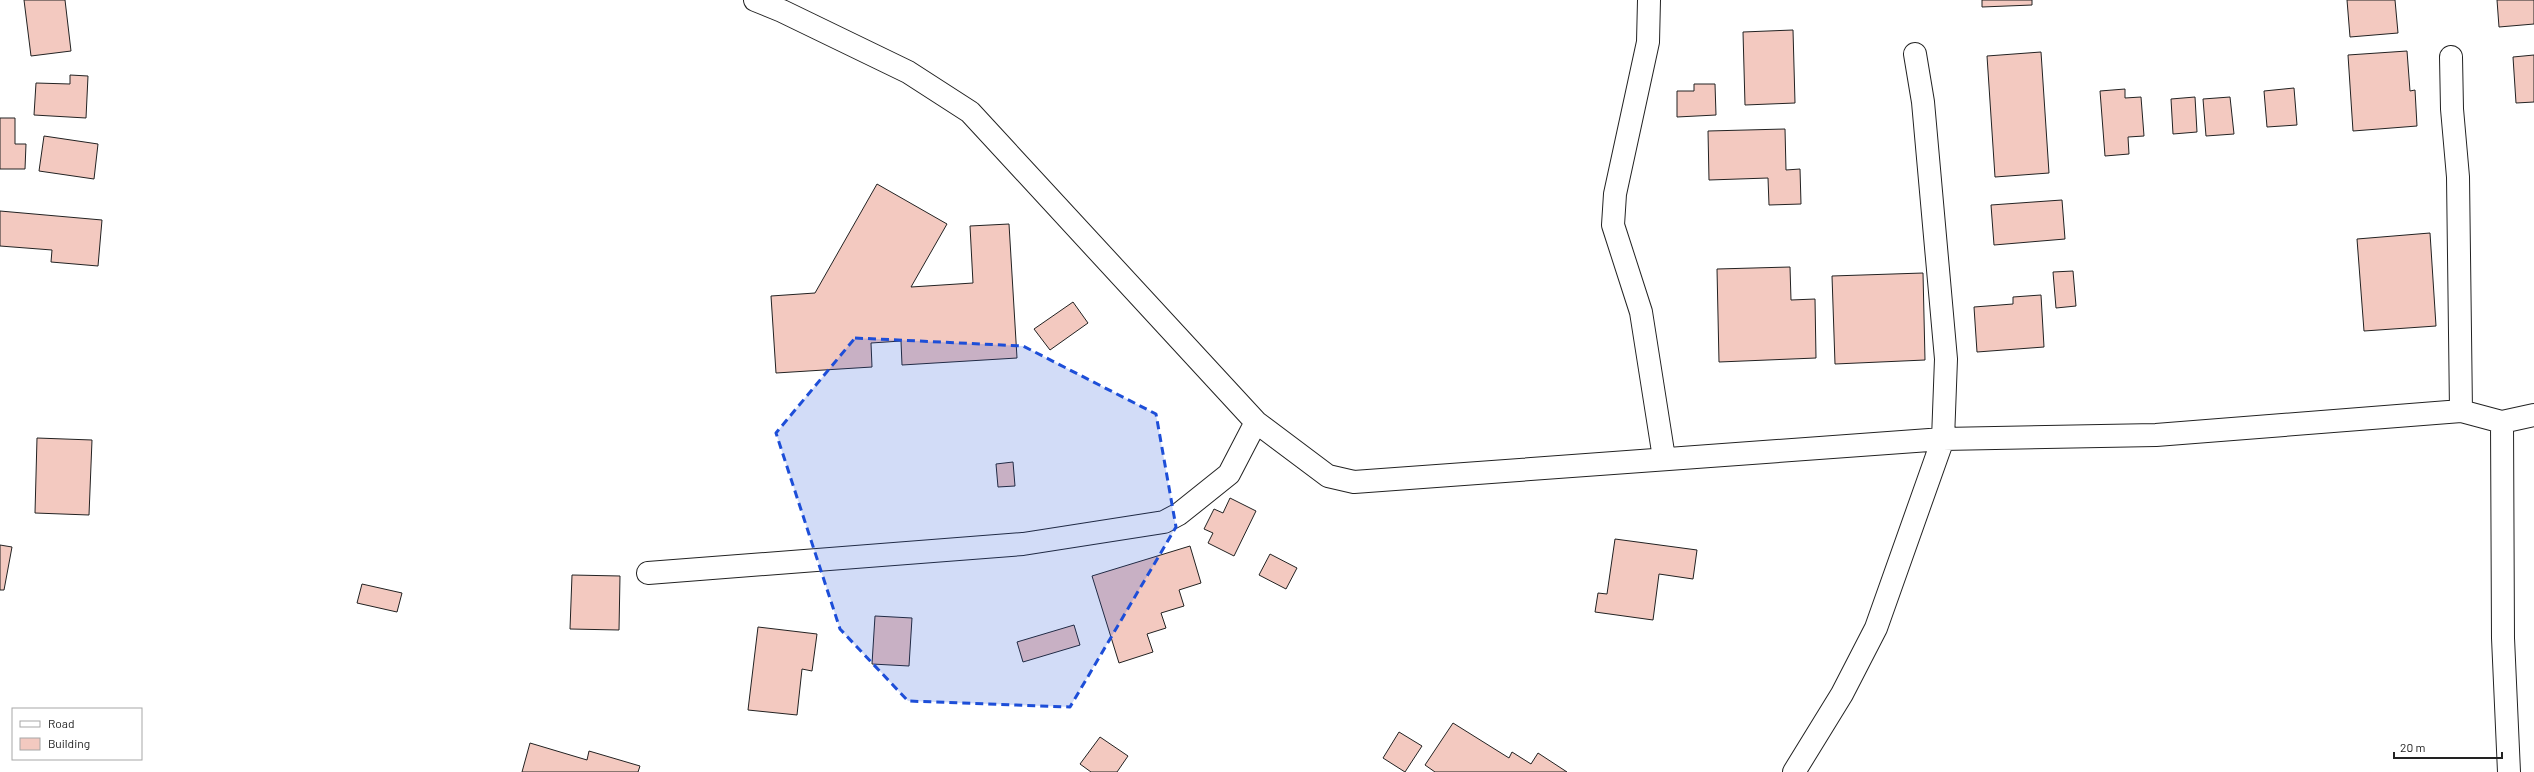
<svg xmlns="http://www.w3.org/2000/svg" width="2534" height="772" font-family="Barlow,sans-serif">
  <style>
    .building { fill: #f3c9c0; stroke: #222 }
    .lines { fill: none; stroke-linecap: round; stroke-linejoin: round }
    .street-casing { stroke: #222; stroke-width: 24 }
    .street { stroke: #fff; stroke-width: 22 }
    .marked { fill: #1d4ed8; fill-opacity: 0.2; stroke: #1d4ed8; stroke-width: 3; stroke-dasharray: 8 5; stroke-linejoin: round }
  </style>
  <rect width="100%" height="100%" fill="#fff"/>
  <path class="building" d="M24 0H65L71 51 31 56Z
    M1982 0H2032V5L1982 7Z
    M2347 0H2395L2398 33 2350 37Z
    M2497 0H2534V24L2499 27Z
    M1793 30 1795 103 1745 105 1743 32Z
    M2407 51 2410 91 2415 90 2417 126 2353 131 2348 55Z
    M2041 52 2049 173 1995 177 1987 56Z
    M2534 55V102L2516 103 2513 57Z
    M70 75 88 76 86 118 34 115 36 83 70 84Z
    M1694 84H1715L1716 115 1677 117V91H1694Z
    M2294 88 2297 125 2267 127 2264 91Z
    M2125 89V98L2141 97 2144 136 2128 137 2129 154 2105 156 2100 91Z
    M2195 97 2197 132 2173 134 2171 99Z
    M2230 97 2234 134 2206 136 2203 99Z
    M0 118H15V144H26L25 169H0Z
    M1785 129 1786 170 1800 169 1801 204 1769 205 1768 178 1709 180 1708 131Z
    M44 136 98 144 94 179 39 171Z
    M877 184 947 224 911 287 973 283 970 226 1009 224 1017 358 902 365 901 341 871 343 872 367 776 373 771 296 815 293Z
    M2062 200 2065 239 1994 245 1991 205Z
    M0 211 102 220 98 266 51 262 52 250 0 246Z
    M2430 233 2436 326 2364 331 2357 239Z
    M1790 267 1791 300 1815 299 1816 358 1719 362 1717 269Z
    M2073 271 2076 306 2056 308 2053 272Z
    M1923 273 1925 360 1835 364 1832 276Z
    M2041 295 2044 347 1977 352 1974 307 2013 304V297Z
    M1073 302 1088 323 1050 350 1034 329Z
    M37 438 92 440 89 515 35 513Z
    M1013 462 1015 486 998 487 996 464Z
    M1230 498 1256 511 1234 556 1208 543 1213 533 1204 529 1214 509 1223 513Z
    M1615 539 1697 550 1693 579 1659 574 1653 620 1595 612 1598 593 1607 594Z
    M0 545 12 547 4 590H0Z
    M1190 546 1201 583 1179 590 1184 606 1161 613 1166 628 1147 634 1153 652 1119 663 1092 576Z
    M1270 554 1297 568 1286 589 1259 575Z
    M572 575 620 576 619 630 570 629Z
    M362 584 402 593 397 612 357 603Z
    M875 616 912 618 909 666 872 664Z
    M1074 625 1080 645 1023 662 1017 642Z
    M758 627 817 634 812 671 802 669 797 715 748 710Z
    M1453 723 1509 758 1512 752 1531 764 1538 753 1567 772H1435L1425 765Z
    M1399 732 1422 746 1405 772 1383 758Z
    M1100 737 1128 756 1117 772H1091L1080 764Z
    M530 743 587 760 589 751 640 766 638 772H522Z"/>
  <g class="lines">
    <g class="street-casing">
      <path id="street" d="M755 0 782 11 908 72 970 112 1256 422 1328 476 1354 482 1943 439 2156 435 2461 411 2502 422 2534 415
        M1649 0 1648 42 1615 194 1613 225 1641 312 1664 458
        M2451 57 2452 109 2458 177 2461 411
        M2502 422 2503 638 2509 772
        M648 573 1023 544 1164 522 1179 514 1229 474 1256 422
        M1794 772 1842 694 1876 628 1943 439 1946 359 1923 102 1915 54"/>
    </g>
    <use href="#street" class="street"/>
  </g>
  <path class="marked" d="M855 338 1023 346 1156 414 1176 527 1070 707 908 701 840 629 776 433Z"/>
  <rect x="12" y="708" width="130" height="52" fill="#ffffff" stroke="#a7a7a7"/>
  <rect x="20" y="721" width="20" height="6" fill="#ffffff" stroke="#a7a7a7"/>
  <text x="48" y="728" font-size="12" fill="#222222">Road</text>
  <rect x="20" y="738" width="20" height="12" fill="#f3c9c0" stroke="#a7a7a7"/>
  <text x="48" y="748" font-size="12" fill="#222222">Building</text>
  <path d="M2394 752v6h108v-6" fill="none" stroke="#222222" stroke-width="2"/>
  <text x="2400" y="752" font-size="12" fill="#222222" stroke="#ffffff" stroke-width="3" paint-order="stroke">20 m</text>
</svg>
